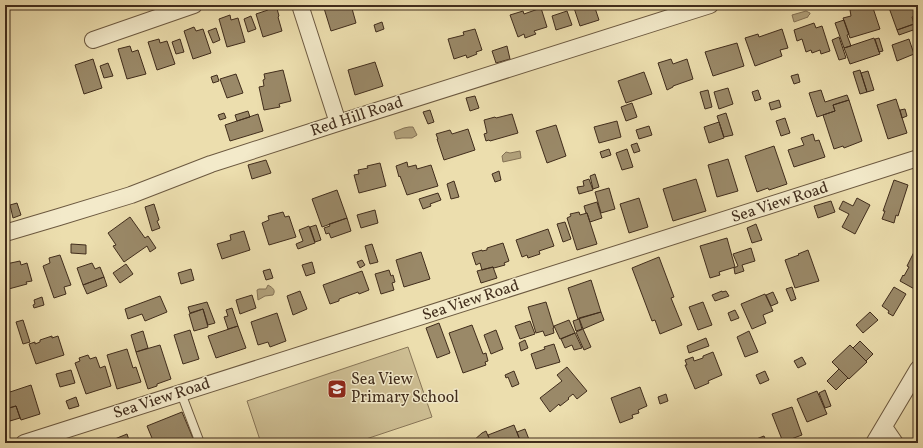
<svg xmlns="http://www.w3.org/2000/svg" width="923" height="448" font-family="Vollkorn,serif">
  <style>
    .green { fill: #cfc095; stroke: #887658 }
    .water { fill: #b2a27c; stroke: #857356 }
    .building { fill: #9a8968; stroke: #412d1c }
    .lines { fill: none; stroke-linecap: round; stroke-linejoin: round }
    .lane-casing { stroke: #6c5940; stroke-width: 10 }
    .street-casing { stroke: #6c5940; stroke-width: 18 }
    .lane { stroke: #f3eaca; stroke-width: 8 }
    .street { stroke: #f3eaca; stroke-width: 16 }
    .labels { text-anchor: middle; dominant-baseline: central; stroke-width: 3; stroke-linejoin: round; paint-order: stroke }
    .street-label { font-size: 16px; fill: #412d1c; stroke: #f3eaca }
    .poi-label { font-size: 16px; fill: #412d1c; stroke: #f3eaca; text-anchor: start }
  </style>
  <rect width="100%" height="100%" fill="#ecdeae"/>
  <filter id="stains"><feTurbulence type="fractalNoise" baseFrequency=".005" numOctaves="4"/><feColorMatrix values="0 0 0 0 .2 0 0 0 0 .09 0 0 0 0 .02 0 0 0 .5 -.17"/></filter>
  <radialGradient id="worn" r=".72"><stop offset=".6" stop-color="#630" stop-opacity="0"/><stop offset="1" stop-color="#630" stop-opacity=".3"/></radialGradient>
  <path class="green" d="M408 347 432 417 354 443H261L247 401Z"/>
  <path class="water" d="M806 11 810 13V14L808 16V17L794 22 792 15Z
    M409 127H413L417 135 412 138H402L396 139 394 132 404 128Z
    M520 151 521 158 503 162 502 156 506 152 510 153Z
    M268 285C273 288 276 290 273 295L265 296 258 300 257 290 259 289H266Z"/>
  <path class="building" d="M276 5 279 16 278 17 282 31 263 37 256 14 268 10 267 8Z
    M323 5H351L356 23 331 31Z
    M573 5H594L599 20 580 26Z
    M866 5H872L880 29 850 38 843 18 851 16 850 10Z
    M888 5H914L917 15 912 17 914 24 897 30Z
    M541 8 547 27 534 31 536 34 525 38 524 34 518 37 510 15 523 11 524 14Z
    M567 11 572 25 556 30 552 16Z
    M230 15 231 20 238 18 245 42 227 47 219 19Z
    M251 16 256 29 248 32 244 19Z
    M844 20 849 34 847 35 851 46 844 48 835 23Z
    M382 22 384 29 376 32 374 25Z
    M814 23 816 28 822 26 830 51 821 54 820 50 812 53 811 50 806 52 802 39 797 41 794 30Z
    M914 24 916 29 899 35 897 30Z
    M194 27 196 31 203 29 211 53 193 59 184 31Z
    M216 28 220 40 213 43 208 31Z
    M475 29 482 50 476 52 477 54 467 58 466 55 454 59 448 39 464 35 463 32Z
    M782 29 788 48 780 50 782 56 755 66 745 38 758 34 759 37Z
    M839 37 846 58 839 60 832 40Z
    M874 38 880 54 850 64 844 48Z
    M879 38 883 51 879 52 875 39Z
    M159 39 160 43 167 41 175 64 157 70 148 42Z
    M180 39 184 52 176 54 172 42Z
    M909 39 914 54 897 61 892 45Z
    M737 43 744 66 713 76 705 52Z
    M130 46 132 52 138 50 146 74 127 79 118 49Z
    M507 46 510 59 496 63 492 51Z
    M93 59 102 88 84 94 75 65Z
    M671 59 673 64 687 59 693 79 673 86V87L667 90 658 63Z
    M375 62 383 86 355 95 348 70Z
    M108 63 113 76 104 78 100 66Z
    M283 70 291 101 279 104 280 107 264 110 259 87 264 86 263 80 265 79 264 74Z
    M860 70 867 92 860 94 853 72Z
    M868 71 874 90 867 92 861 73Z
    M644 72 652 94 626 103 618 81Z
    M236 74 243 93 227 98 220 79Z
    M798 74 800 82 794 84 791 76Z
    M217 75 219 81 213 83 211 77Z
    M728 88 733 104 719 109 714 92Z
    M708 90 712 107 705 109 700 92Z
    M758 90 761 99 755 101 752 92Z
    M821 90 825 102 847 95 849 100 833 105 835 111 817 117 809 93Z
    M475 96 479 108 470 111 466 98Z
    M896 99 907 133 888 139 877 105Z
    M779 100 781 107 771 110 769 103Z
    M849 100 862 141 844 148 843 146 834 149 823 115 835 111 833 105Z
    M632 103 637 117 626 121 621 107Z
    M905 109 907 116 902 118 900 110Z
    M430 110 434 122 428 124 423 112Z
    M248 111 250 117 237 121 235 115Z
    M224 113 226 118 220 120 218 115Z
    M726 113 733 135 724 137 717 116Z
    M258 114 263 131 230 141 225 125Z
    M512 114 518 133 490 141 489 140 486 141 484 134 487 133 484 120 495 117 496 118Z
    M785 118 790 133 781 136 776 121Z
    M617 121 621 137 599 143 594 127Z
    M719 122 724 138 709 143 704 127Z
    M556 125 566 156 547 163 536 131Z
    M649 126 652 135 639 139 636 130Z
    M468 129 475 150 444 160 437 139H438L436 134 450 130 452 134Z
    M813 134 815 141 819 140 825 157 794 167 788 150 804 145 801 138Z
    M637 143 640 151 634 153 631 145Z
    M774 146 787 184 769 190 768 188 757 192 745 156Z
    M609 149 611 155 602 158 600 152Z
    M627 149 633 167 622 170 616 153Z
    M728 159 738 191 717 197 708 165Z
    M266 160 271 173 252 179 248 165Z
    M407 162 408 167 416 165 417 169 431 165 438 186 407 195 400 176 399 177 396 166Z
    M380 163 386 186 359 193 354 175 359 174 358 170 368 168 367 166Z
    M499 171 501 180 495 182 492 174Z
    M595 174 599 187 593 189 590 176Z
    M589 179 593 190 579 194 577 187 584 186 583 181Z
    M696 179 706 211 673 221 663 189Z
    M894 180 908 185 898 216 896 215 894 223 882 219 885 211H883Z
    M454 181 459 197 451 199 447 184Z
    M609 188 615 209 601 213 595 192Z
    M337 190 347 218 322 227 312 199Z
    M438 193 441 200 430 204 431 206 423 209 419 199Z
    M639 198 648 227 629 233 620 204Z
    M857 198 870 205 855 234 842 227 849 214 839 209 843 201 853 206Z
    M831 201 835 212 818 218 814 206Z
    M597 202 602 218 590 222 587 213H586L584 206Z
    M17 203 21 215 13 218 10 205Z
    M154 204 159 220 157 221 160 228 152 231 145 207Z
    M375 210 378 223 361 228 357 215Z
    M283 212 285 217 289 216 296 237 269 245 262 223 269 220 268 216Z
    M579 212 580 215 587 213 597 244 577 250 567 218 571 216 570 214Z
    M130 217 145 238 148 236 156 248 150 252 147 246 124 262 113 246 116 245 108 233Z
    M347 218 351 231 331 238 329 233 326 234 324 228 330 226 329 224Z
    M565 222 571 239 563 242 557 224Z
    M756 224 762 240 752 243 747 228Z
    M316 225 321 240 315 242 310 227Z
    M309 226 315 243 298 249 296 244 303 241 299 230Z
    M548 229 554 246 539 251 540 254 528 258 527 255 522 257 516 240Z
    M244 231 250 250 222 259 217 244 231 240 230 235Z
    M727 238 735 267 719 272 720 275 710 278 700 246Z
    M503 243 509 261 504 263 505 265 494 268 493 267 482 270 480 263 476 265 472 253 482 250V251L487 250V248Z
    M71 244 86 245V254L71 253Z
    M372 244 378 262 370 264 365 246Z
    M751 248 755 261 742 265 744 271 735 274 734 268 738 266 733 254Z
    M808 250 819 281 795 288 785 260 799 255 798 254Z
    M421 252 430 279 404 287 396 260Z
    M914 252 918 253V291L900 281 903 275 904 276 909 267 907 266Z
    M60 255 71 285 64 287 66 294 54 298 43 266 50 263 49 258Z
    M659 257 674 297 671 298 682 325 660 334 655 320 652 321 632 268Z
    M362 260 365 265 360 268 357 262Z
    M20 261 21 265 27 263 32 281 26 282 27 284 5 290V268L7 267 6 264Z
    M312 262 315 273 306 276 302 265Z
    M92 263 95 269 100 267 104 277 83 285 77 268Z
    M126 264 133 274 120 283 113 273Z
    M493 267 497 278 481 283 477 271Z
    M191 269 194 280 181 284 178 273Z
    M270 269 273 278 266 280 263 271Z
    M389 270 391 276 393 275 395 282 392 283 394 290 381 294 375 274Z
    M362 271 369 290 359 294 358 292 339 299V301L330 304 323 285Z
    M104 277 107 286 87 294 83 285Z
    M591 280 601 312 578 319 568 288Z
    M792 287 796 299 791 301 786 289Z
    M894 287 906 294 893 316 888 313 889 311 882 306Z
    M300 291 307 309 293 315 287 296Z
    M722 291V292L726 291 729 296 715 301 712 295Z
    M773 292 778 303 771 306 766 295Z
    M765 294 773 311 763 315 766 323 752 329 741 304Z
    M252 295 256 308 240 314 236 300Z
    M160 296 167 312 145 321 142 314 128 319 125 309Z
    M42 297 44 305 34 308 33 305 35 304 34 300Z
    M207 302 215 323 208 325 203 309 190 313 188 307Z
    M546 302 554 328H553L554 333 545 336 543 331 536 333 528 307Z
    M703 302 712 325 698 330 689 307Z
    M232 308 238 326 228 329 224 317 228 316 226 310Z
    M203 309 208 327 194 331 189 314Z
    M735 310 739 318 731 321 728 313Z
    M601 312 604 320 583 329 579 318Z
    M870 312 878 320 863 333 856 325Z
    M277 313 286 341 270 347 268 342 258 345 251 322Z
    M579 319 582 329 576 331 573 321Z
    M23 320 30 342 23 344 16 322Z
    M569 320 575 333 560 339 554 326Z
    M530 321 535 334 520 339 515 326Z
    M439 323 450 353 437 358 426 328Z
    M472 325 483 354 486 353 488 361 485 362 486 365 463 373 449 333Z
    M238 326 246 348 216 358 208 336Z
    M583 329 591 347 584 350 576 332Z
    M190 330 199 359 183 364 174 335Z
    M496 330 503 349 491 354 484 335Z
    M143 331 148 348 136 352 131 335Z
    M749 331 758 352 745 357 737 337Z
    M575 333 582 348 574 350 572 345 565 348 561 339Z
    M52 336V338L58 336 64 355 36 364 29 344 35 342V344L40 342V340Z
    M706 338 709 346 689 353 687 346Z
    M525 340 528 348 521 351 519 343Z
    M860 341 873 354 866 361 853 348Z
    M554 344 560 362 536 369 531 354 545 349 544 347Z
    M160 345 171 379 157 384V386L148 389 136 352Z
    M850 345 867 362 849 379 832 362Z
    M127 349 133 368 136 367 141 382 117 389 107 355Z
    M713 352 722 375 708 381 709 383 695 389 685 365H687L685 360 693 357 694 361 703 358V356Z
    M88 355 90 359 96 357 100 368 105 366 111 386 86 394 75 363 80 361 79 358Z
    M802 357 806 364 798 368 794 361Z
    M567 367 587 391 577 399 573 394 568 398 569 399 560 406 559 404 550 412 540 398 562 381 557 375Z
    M839 369 848 378 836 390 827 381Z
    M71 370 75 383 60 387 56 374Z
    M514 371 519 384 512 387 508 377 506 378 505 375Z
    M765 371 769 380 760 384 756 375Z
    M5 382H7L10 392 31 385 40 414 21 420 16 406 5 409Z
    M640 387 647 406 638 410 639 413 632 415 633 418 620 423 611 398Z
    M825 390 831 406 825 408 819 393Z
    M817 391 827 414 807 422 797 399Z
    M666 394 668 401 660 404 658 397Z
    M76 397 79 406 69 409 66 401Z
    M16 406 20 418 10 421 6 409Z
    M792 407 802 435 783 442 772 414Z
    M182 412 195 443H154L147 426Z
    M514 425 521 443H491L488 435Z
    M525 429 530 442 527 443H521L517 432Z
    M486 431 491 443H474L473 441 482 433Z
    M127 434 130 443H105Z
    M764 436 767 443H746Z"/>
  <g class="lines">
    <g class="lane-casing">
      <path id="lane" d="M181 393 200 443"/>
    </g>
    <g class="street-casing">
      <path id="street" d="M300 5 338 123
        M93 40 194 5
        M5 233 59 217 131 195 211 164 338 123 710 5
        M884 427 895 443
        M24 443 918 158
        M874 443 918 369"/>
    </g>
    <use href="#lane" class="lane"/>
    <use href="#street" class="street"/>
  </g>
  <defs>
    <g id="school-square" transform="scale(1)"><rect x="-9" y="-9" width="18" height="18" rx="4" fill="#8f2418" stroke="#f3eaca"/><path d="M0-5L7-2L0 1L-7-2ZM-4 1L0 2.5L4 1V4Q0 6-4 4Z" fill="#fff"/></g>
  </defs>
  <g fill-rule="evenodd">
    <use href="#school-square" x="337" y="389"/>
  </g>
  <g class="labels">
    <g class="street-label">
      <text transform="translate(357 117) rotate(-18)">Red Hill Road</text>
      <text transform="translate(780 203) rotate(-18)">Sea View Road</text>
      <text transform="translate(471 301) rotate(-18)">Sea View Road</text>
      <text transform="translate(162 399) rotate(-18)">Sea View Road</text>
    </g>
    <g class="poi-label">
      <text x="351" y="380">Sea View<tspan x="351" dy="18">Primary School</tspan></text>
    </g>
  </g>
  <rect width="923" height="448" fill="none" stroke="#ecdeae" stroke-width="20"/>
  <rect x="6" y="6" width="911" height="436" fill="none" stroke="#412d1c" stroke-width="2"/>
  <rect x="10" y="10" width="903" height="428" fill="none" stroke="#412d1c"/>
  <rect width="100%" height="100%" filter="url(#stains)"/>
  <rect width="100%" height="100%" fill="url(#worn)"/>
</svg>
